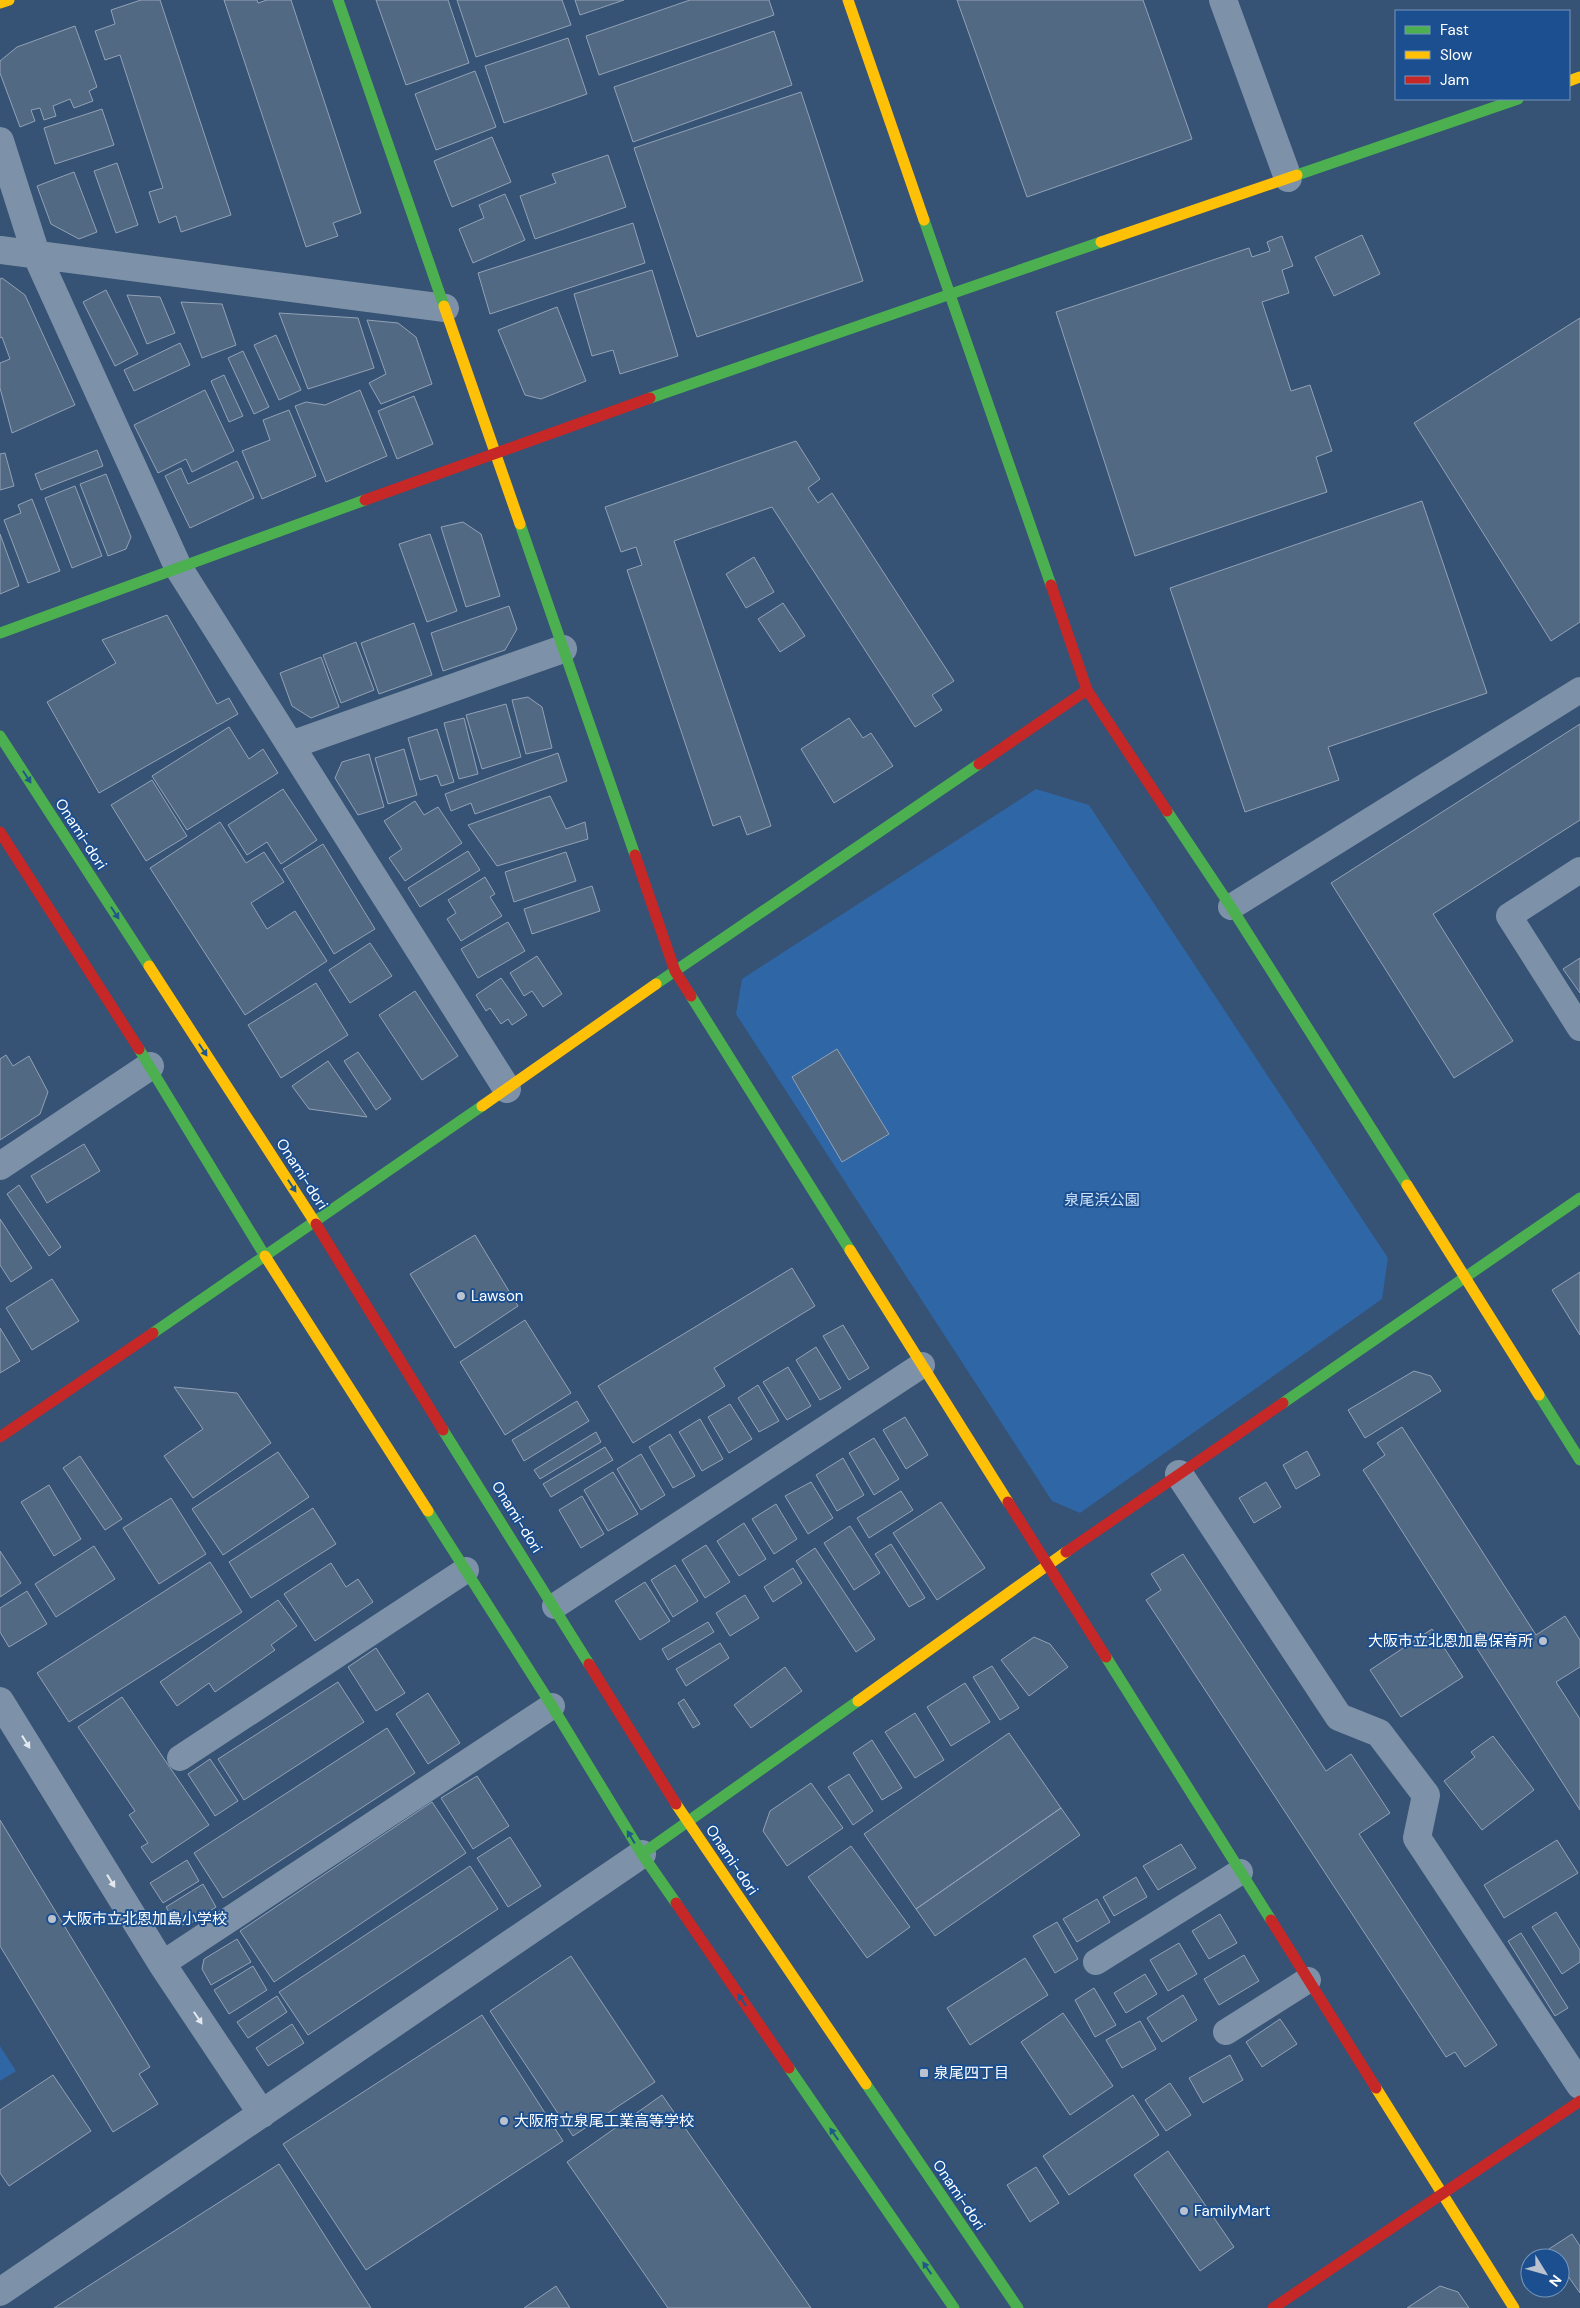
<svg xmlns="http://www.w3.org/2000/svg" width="1580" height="2308" font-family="'DM Sans','Noto Sans JP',sans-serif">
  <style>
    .green { fill: #2f66a5 }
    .building { fill: #526984; stroke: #92a2b6 }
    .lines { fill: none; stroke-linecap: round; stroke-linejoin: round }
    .lane { stroke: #7d92a8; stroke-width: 26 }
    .street { stroke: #7d92a8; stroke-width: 28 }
    .fast { stroke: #4caf50; stroke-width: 11 }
    .slow { stroke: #ffc107; stroke-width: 11 }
    .jam { stroke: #c62828; stroke-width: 11 }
    .oneway { fill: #205989 }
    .oneway2 { fill: #e5e9ee }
    .poi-dot { fill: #b9c2ce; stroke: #1b4f8f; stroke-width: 2 }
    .labels { text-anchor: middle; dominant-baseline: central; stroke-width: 4; stroke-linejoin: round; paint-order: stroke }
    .street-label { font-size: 15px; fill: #fff; stroke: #1b4f8f }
    .park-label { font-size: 15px; fill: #cfe3fa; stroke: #1b4f8f }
    .poi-label { font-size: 15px; fill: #fff; stroke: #1b4f8f; text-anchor: start }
  </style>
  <rect width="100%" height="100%" fill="#365274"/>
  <path class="green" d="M1036 789 1089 805 1388 1258 1382 1299 1080 1513 1052 1501 736 1014 742 979Z
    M0 2046 16 2071 0 2081Z"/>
  <path class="building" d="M141 0H160L231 215 181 232 176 216 159 223 149 192 163 188 120 55 105 60 95 31 115 24 111 10Z
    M224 0H257L258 3 267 0H291L361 213 333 223 338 236 306 247Z
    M376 0H448L469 63 406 85Z
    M457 0H562L571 25 476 57Z
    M575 0H624L580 15Z
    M690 0H769L774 15 599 75 586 36Z
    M957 0H1143L1192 139 1027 197Z
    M75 26 97 87 89 91 93 101 74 108 70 99 53 106 56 116 44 120 40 108 31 110 35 121 20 127 0 73V61L17 47Z
    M774 31 792 85 633 142 614 87Z
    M568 38 587 94 504 123 485 66Z
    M475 71 496 127 436 150 415 94Z
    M801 92 863 281 697 337 634 148Z
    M102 109 114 145 55 164 44 128Z
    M492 137 511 182 452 207 434 161Z
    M608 155 626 207 535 239 520 196 556 183 552 174Z
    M117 163 138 225 116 233 94 171Z
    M74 172 97 232 79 239 51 224 37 186Z
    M505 194 525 240 473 263 459 229 484 218 479 205Z
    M633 223 645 263 490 314 478 273Z
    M1362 235 1380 274 1334 296 1315 257Z
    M1282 236 1293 266 1282 270 1289 293 1262 302 1291 391 1310 385 1332 451 1316 457 1327 492 1135 556 1056 312 1249 248 1252 257 1270 251 1267 242Z
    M652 270 678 356 620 374 613 350 592 356 574 294Z
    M2 278 25 295 75 405 12 433 0 388V363L10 359 2 337 0 338V279Z
    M106 290 138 354 115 366 83 302Z
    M127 295 160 297 175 333 147 344Z
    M181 302 222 304 236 345 202 358Z
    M557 307 586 381 541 399 525 395 498 330Z
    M279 313 358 318 374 368 308 389Z
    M1580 318V622L1551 641 1414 423Z
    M367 320 398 323 416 337 432 384 381 404 369 383 386 374Z
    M276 335 301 390 279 400 254 345Z
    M180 343 190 365 134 391 124 370Z
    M243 351 269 407 254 414 228 358Z
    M224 375 243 416 229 422 211 381Z
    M205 390 234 451 192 472 186 459 158 473 134 425Z
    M360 390 387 456 326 482 295 406 306 402 325 405Z
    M414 396 433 444 397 459 378 411Z
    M289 410 316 476 262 499 242 451 270 440 263 420Z
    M796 441 820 479 808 488 818 503 832 493 954 681 932 695 942 710 915 727 772 507 674 541 771 826 747 835 740 816 713 826 627 570 642 565 636 547 621 552 605 507Z
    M97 450 103 466 41 490 35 474Z
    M5 453 14 486 0 490V454Z
    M237 461 254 498 190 528 165 476 181 468 188 484Z
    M106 474 131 537 126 549 108 556 80 484Z
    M75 486 102 556 72 568 45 498Z
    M32 499 60 571 28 583 4 520 21 513 18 505Z
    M1422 501 1487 693 1328 747 1339 780 1245 812 1170 588Z
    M463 522 481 534 500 596 466 607 441 527Z
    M0 534 19 586 0 594Z
    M430 534 457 611 427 622 399 544Z
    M754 557 774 592 746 608 726 574Z
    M783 603 805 636 780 652 758 619Z
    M509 606 517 629 505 650 443 671 431 633Z
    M167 615 217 704 229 698 238 714 99 793 47 702 116 663 102 640Z
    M414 623 432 675 379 694 361 643Z
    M356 642 374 690 341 703 323 655Z
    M321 657 339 707 311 718 292 706 280 673Z
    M528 697 542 707 552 748 526 754 512 700Z
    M506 704 521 757 482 769 466 715Z
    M464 718 478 774 459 779 444 723Z
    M849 718 863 738 871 733 893 766 834 803 801 749Z
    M1580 724V820L1433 914 1513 1041 1454 1078 1331 883Z
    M229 727 249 759 263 749 278 773 187 830 152 776Z
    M437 729 454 782 441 786 437 775 420 780 408 738Z
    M404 749 417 795 388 804 375 758Z
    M558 753 567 781 475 814 471 803 451 811 445 794Z
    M369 754 384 807 358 815 335 778 342 762Z
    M152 780 187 836 146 861 111 805Z
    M283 789 317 840 281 864 267 842 247 855 228 825Z
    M550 796 566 829 585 822 588 839 497 866 468 825Z
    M415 801 424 815 438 807 462 843 405 881 389 858 402 849 384 821Z
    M220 822 246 863 264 852 284 882 251 903 267 929 295 911 327 961 245 1015 150 868Z
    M323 844 375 929 334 954 283 869Z
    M468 851 480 870 420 907 408 888Z
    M566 852 576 881 514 902 505 872Z
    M485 877 495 894 490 897 502 916 461 941 447 919 456 913 448 900Z
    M592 886 600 911 532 934 524 909Z
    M508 922 525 951 478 978 461 949Z
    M370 943 392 976 350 1003 329 970Z
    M537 956 562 994 543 1007 532 991 524 996 510 973Z
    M1580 958V993L1563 969Z
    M501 978 527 1015 512 1025 508 1019 501 1024 490 1008 486 1011 476 995Z
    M316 983 348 1035 281 1078 248 1025Z
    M415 991 458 1056 422 1080 379 1015Z
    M837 1049 889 1134 842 1162 792 1077Z
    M358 1052 391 1099 376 1110 344 1061Z
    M6 1055 13 1066 29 1056 48 1092 40 1114 0 1140V1059Z
    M328 1061 367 1117 309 1109 292 1086Z
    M84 1144 100 1171 47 1203 31 1176Z
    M19 1185 61 1247 49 1256 7 1194Z
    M0 1219 32 1268 11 1282 0 1265Z
    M475 1235 518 1306 455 1348 410 1274Z
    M792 1268 815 1306 714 1368 725 1386 633 1443 598 1386Z
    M1580 1272V1335L1552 1290Z
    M52 1279 79 1321 32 1350 6 1308Z
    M525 1320 571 1393 505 1435 460 1362Z
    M843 1325 869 1368 849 1380 823 1336Z
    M0 1328 20 1361 0 1373Z
    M816 1347 841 1388 820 1400 796 1360Z
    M788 1367 811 1406 787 1420 763 1382Z
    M1414 1371 1431 1376 1441 1391 1365 1438 1348 1410Z
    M758 1385 779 1421 759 1432 738 1398Z
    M174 1387 237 1393 271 1443 193 1498 164 1456 203 1429Z
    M577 1401 589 1421 524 1461 512 1440Z
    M730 1404 752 1439 729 1453 708 1417Z
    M905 1417 928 1455 906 1469 883 1430Z
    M700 1419 723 1459 702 1471 679 1432Z
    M1402 1427 1536 1635 1565 1616 1580 1640V1667L1556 1682 1580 1719V1810L1363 1470 1385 1455 1377 1443Z
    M596 1432 601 1442 540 1479 534 1470Z
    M670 1434 695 1476 673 1488 649 1447Z
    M874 1438 899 1479 874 1495 849 1453Z
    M605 1447 613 1460 551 1497 543 1484Z
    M1307 1451 1320 1475 1296 1489 1283 1465Z
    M278 1452 309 1497 223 1555 192 1509Z
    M641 1454 665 1495 641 1510 617 1469Z
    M80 1456 122 1519 105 1530 63 1468Z
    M843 1458 864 1495 837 1511 816 1475Z
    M613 1472 638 1514 608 1531 584 1490Z
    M811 1482 833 1518 808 1534 785 1496Z
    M1266 1482 1281 1507 1254 1523 1239 1498Z
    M49 1485 81 1539 54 1556 21 1502Z
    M901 1491 913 1510 869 1538 857 1518Z
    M582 1496 604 1534 581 1548 559 1510Z
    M171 1498 206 1554 159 1584 123 1528Z
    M941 1502 985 1568 937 1600 893 1533Z
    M776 1504 797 1539 774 1554 752 1519Z
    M313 1508 336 1544 251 1598 229 1562Z
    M744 1523 766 1559 739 1576 717 1541Z
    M850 1526 880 1573 854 1590 824 1543Z
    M891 1544 925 1598 909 1607 875 1554Z
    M706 1545 730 1582 705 1598 682 1560Z
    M94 1546 115 1579 56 1617 35 1584Z
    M815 1548 875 1639 856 1652 796 1561Z
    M0 1551 21 1583 0 1597Z
    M1183 1554 1326 1771 1351 1754 1390 1813 1359 1834 1497 2045 1465 2067 1455 2052 1446 2057 1146 1600 1161 1590 1151 1574Z
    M210 1562 242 1612 69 1722 37 1673Z
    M331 1563 346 1587 358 1579 373 1602 315 1641 284 1594Z
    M675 1565 698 1601 673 1617 651 1580Z
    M793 1568 802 1583 773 1602 764 1587Z
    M645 1582 670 1621 640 1640 615 1601Z
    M27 1591 47 1624 9 1647 0 1632V1608Z
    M745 1595 759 1618 730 1636 716 1613Z
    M278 1600 297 1626 271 1645 275 1650 215 1692 209 1683 177 1706 160 1682Z
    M708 1622 714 1632 668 1660 662 1649Z
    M1432 1629 1463 1677 1401 1717 1370 1670Z
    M1034 1637 1050 1644 1068 1667 1029 1696 1001 1660Z
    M720 1643 729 1658 686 1686 676 1669Z
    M376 1648 405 1693 376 1711 348 1667Z
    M992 1666 1019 1708 1000 1720 973 1677Z
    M785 1667 802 1691 751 1728 734 1705Z
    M338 1682 364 1722 244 1800 218 1759Z
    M965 1683 990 1722 951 1746 927 1707Z
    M428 1693 460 1743 428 1764 396 1714Z
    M122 1697 209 1825 152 1863 141 1847 148 1843 129 1815 135 1811 78 1727Z
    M684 1699 700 1724 693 1728 678 1703Z
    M915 1713 944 1760 915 1778 885 1732Z
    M387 1728 415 1773 223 1898 194 1853Z
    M1009 1733 1061 1808 916 1909 864 1834Z
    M1493 1736 1534 1790 1482 1830 1444 1781 1475 1757 1471 1752Z
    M872 1740 902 1788 882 1800 853 1753Z
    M210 1759 238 1801 215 1816 188 1774Z
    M849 1774 873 1811 853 1825 828 1787Z
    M477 1776 509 1826 473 1849 441 1798Z
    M811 1783 843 1828 787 1866 763 1831 770 1811Z
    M432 1802 466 1853 274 1982 240 1931Z
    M1061 1808 1080 1835 935 1936 916 1909Z
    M0 1820 150 2067 139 2074 158 2104 113 2132 0 1946Z
    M510 1837 541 1886 508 1907 477 1858Z
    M1557 1840 1578 1873 1504 1918 1484 1885Z
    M1181 1844 1196 1868 1158 1890 1143 1866Z
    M851 1846 910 1927 867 1958 808 1877Z
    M187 1860 199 1881 163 1903 150 1883Z
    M470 1866 498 1909 308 2035 279 1992Z
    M1136 1877 1147 1897 1114 1916 1103 1897Z
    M203 1884 216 1907 188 1925 176 1924 166 1907Z
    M1097 1899 1110 1922 1077 1942 1063 1919Z
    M1556 1912 1580 1950V1962L1562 1974 1532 1927Z
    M1220 1914 1237 1943 1209 1959 1192 1931Z
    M1057 1922 1078 1959 1055 1973 1033 1936Z
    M1521 1933 1568 2008 1555 2016 1508 1941Z
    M237 1939 251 1962 211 1985 202 1969 204 1959Z
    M1179 1943 1197 1974 1168 1991 1150 1960Z
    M1244 1955 1259 1981 1219 2005 1204 1979Z
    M571 1956 655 2082 573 2136 490 2011Z
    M1025 1958 1048 1995 970 2045 947 2008Z
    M253 1966 267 1990 229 2014 214 1990Z
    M1145 1974 1157 1994 1126 2013 1114 1993Z
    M1094 1988 1116 2025 1095 2037 1075 2000Z
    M1183 1995 1197 2020 1162 2042 1147 2018Z
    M277 1996 287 2012 248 2038 237 2022Z
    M1063 2013 1113 2086 1070 2115 1021 2042Z
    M482 2015 563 2141 366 2270 283 2144Z
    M1280 2019 1297 2044 1262 2067 1246 2042Z
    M1140 2021 1156 2049 1122 2068 1106 2040Z
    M292 2024 304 2043 268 2066 256 2048Z
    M1230 2055 1243 2080 1203 2103 1189 2078Z
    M53 2075 91 2131 9 2186 0 2173V2110Z
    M1170 2083 1191 2115 1166 2131 1145 2100Z
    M662 2095 811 2308H668L567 2162Z
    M1133 2095 1159 2135 1069 2195 1043 2156Z
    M1168 2151 1234 2247 1200 2271 1134 2175Z
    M279 2164 371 2308H54Z
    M1036 2167 1059 2203 1030 2222 1007 2185Z
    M1572 2234 1580 2246V2293L1560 2265V2258H1555L1549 2249Z
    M556 2286 570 2308H524Z
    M1440 2286 1458 2292 1469 2308H1407Z"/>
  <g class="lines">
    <path class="lane" d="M1580 870 1509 916 1580 1028
      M1231 907 1580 690
      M555 1606 922 1365
      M180 1758 466 1570
      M1096 1962 1240 1872
      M162 1964 552 1706
      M1226 2032 1308 1980"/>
    <path class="street" d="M1223 0 1288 178
      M0 141 36 254 178 567 507 1089
      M0 250 445 308
      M291 745 563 649
      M0 1166 150 1066
      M1179 1474 1339 1717 1379 1733 1426 1795 1417 1838 1580 2085
      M0 1701 162 1964 262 2114
      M0 2292 642 1854"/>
    <path class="fast" d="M338 0 444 306
      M1297 175 1518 99
      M924 220 1051 585
      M650 398 1101 242
      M520 524 635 855
      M0 633 365 500
      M0 736 149 966
      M1167 811 1231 907 1407 1185
      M656 984 979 764
      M691 996 850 1250
      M139 1049 265 1256
      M153 1333 482 1106
      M1539 1395 1580 1460
      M1283 1403 1580 1198
      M443 1430 589 1664
      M428 1511 552 1706 642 1854 676 1903
      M1106 1657 1271 1920
      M642 1854 858 1701
      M789 2068 954 2308
      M866 2084 1018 2308"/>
    <path class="slow" d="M848 0 924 220
      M0 3 9 0
      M1569 81 1580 77
      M1101 242 1297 175
      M444 306 520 524
      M149 966 316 1224
      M482 1106 656 984
      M1407 1185 1539 1395
      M850 1250 1008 1502
      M265 1256 428 1511
      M858 1701 1066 1552
      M676 1804 866 2084
      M1376 2088 1514 2308"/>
    <path class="jam" d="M365 500 650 398
      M1051 585 1087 690 1167 811
      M979 764 1087 690
      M0 832 139 1049
      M635 855 675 971 691 996
      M316 1224 443 1430
      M0 1437 153 1333
      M1008 1502 1106 1657
      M1066 1552 1283 1403
      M589 1664 676 1804
      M676 1903 789 2068
      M1271 1920 1376 2088
      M1273 2308 1580 2101"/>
  </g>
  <defs><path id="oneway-solid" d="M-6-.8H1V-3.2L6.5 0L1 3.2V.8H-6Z" transform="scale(1.25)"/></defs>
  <g class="oneway">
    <use href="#oneway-solid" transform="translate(27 777) rotate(57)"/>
    <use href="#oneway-solid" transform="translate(115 913) rotate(57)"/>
    <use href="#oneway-solid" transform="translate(203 1050) rotate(57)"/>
    <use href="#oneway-solid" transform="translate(292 1186) rotate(57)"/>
    <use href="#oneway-solid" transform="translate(631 1837) rotate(-121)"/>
    <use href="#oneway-solid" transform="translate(742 2000) rotate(-125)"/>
    <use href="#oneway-solid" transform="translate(834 2134) rotate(-125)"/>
    <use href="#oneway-solid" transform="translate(927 2268) rotate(-125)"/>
  </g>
  <g class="oneway2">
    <use href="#oneway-solid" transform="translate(26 1742) rotate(58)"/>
    <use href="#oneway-solid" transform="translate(111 1881) rotate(58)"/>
    <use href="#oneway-solid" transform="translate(198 2018) rotate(56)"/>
  </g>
  <g class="poi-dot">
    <circle cx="461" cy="1296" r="5"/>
    <circle cx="1543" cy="1641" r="5"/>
    <circle cx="52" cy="1919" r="5"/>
    <rect x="919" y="2068" width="10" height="10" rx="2.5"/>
    <circle cx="504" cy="2121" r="5"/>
    <circle cx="1184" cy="2211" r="5"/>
  </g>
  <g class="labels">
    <g class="street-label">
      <text transform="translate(81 834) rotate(57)">Onami-dori</text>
      <text transform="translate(302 1174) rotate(57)">Onami-dori</text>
      <text transform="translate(517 1517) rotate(58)">Onami-dori</text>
      <text transform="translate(732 1860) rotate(56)">Onami-dori</text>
      <text transform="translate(959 2195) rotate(56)">Onami-dori</text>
    </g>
    <g class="park-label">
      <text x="1102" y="1200">泉尾浜公園</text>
    </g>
    <g class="poi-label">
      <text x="471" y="1296">Lawson</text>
      <text x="1533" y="1641" text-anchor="end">大阪市立北恩加島保育所</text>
      <text x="62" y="1919">大阪市立北恩加島小学校</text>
      <text x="934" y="2073">泉尾四丁目</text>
      <text x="514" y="2121">大阪府立泉尾工業高等学校</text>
      <text x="1194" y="2211">FamilyMart</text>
    </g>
  </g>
  <rect x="1395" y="10" width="175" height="90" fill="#1b4f8f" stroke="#7695bc"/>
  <rect x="1405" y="26" width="25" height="8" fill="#4caf50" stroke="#7695bc"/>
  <text x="1440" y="35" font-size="15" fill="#ffffff">Fast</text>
  <rect x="1405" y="51" width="25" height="8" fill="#ffc107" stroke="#7695bc"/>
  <text x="1440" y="60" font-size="15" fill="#ffffff">Slow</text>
  <rect x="1405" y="76" width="25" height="8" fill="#c62828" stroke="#7695bc"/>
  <text x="1440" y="85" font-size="15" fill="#ffffff">Jam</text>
  <g transform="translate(1545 2273) rotate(127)"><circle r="24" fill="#1b4f8f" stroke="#7695bc"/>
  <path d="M0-4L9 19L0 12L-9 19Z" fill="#b9c2ce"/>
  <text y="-8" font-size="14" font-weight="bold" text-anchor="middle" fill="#ffffff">N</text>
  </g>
</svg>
